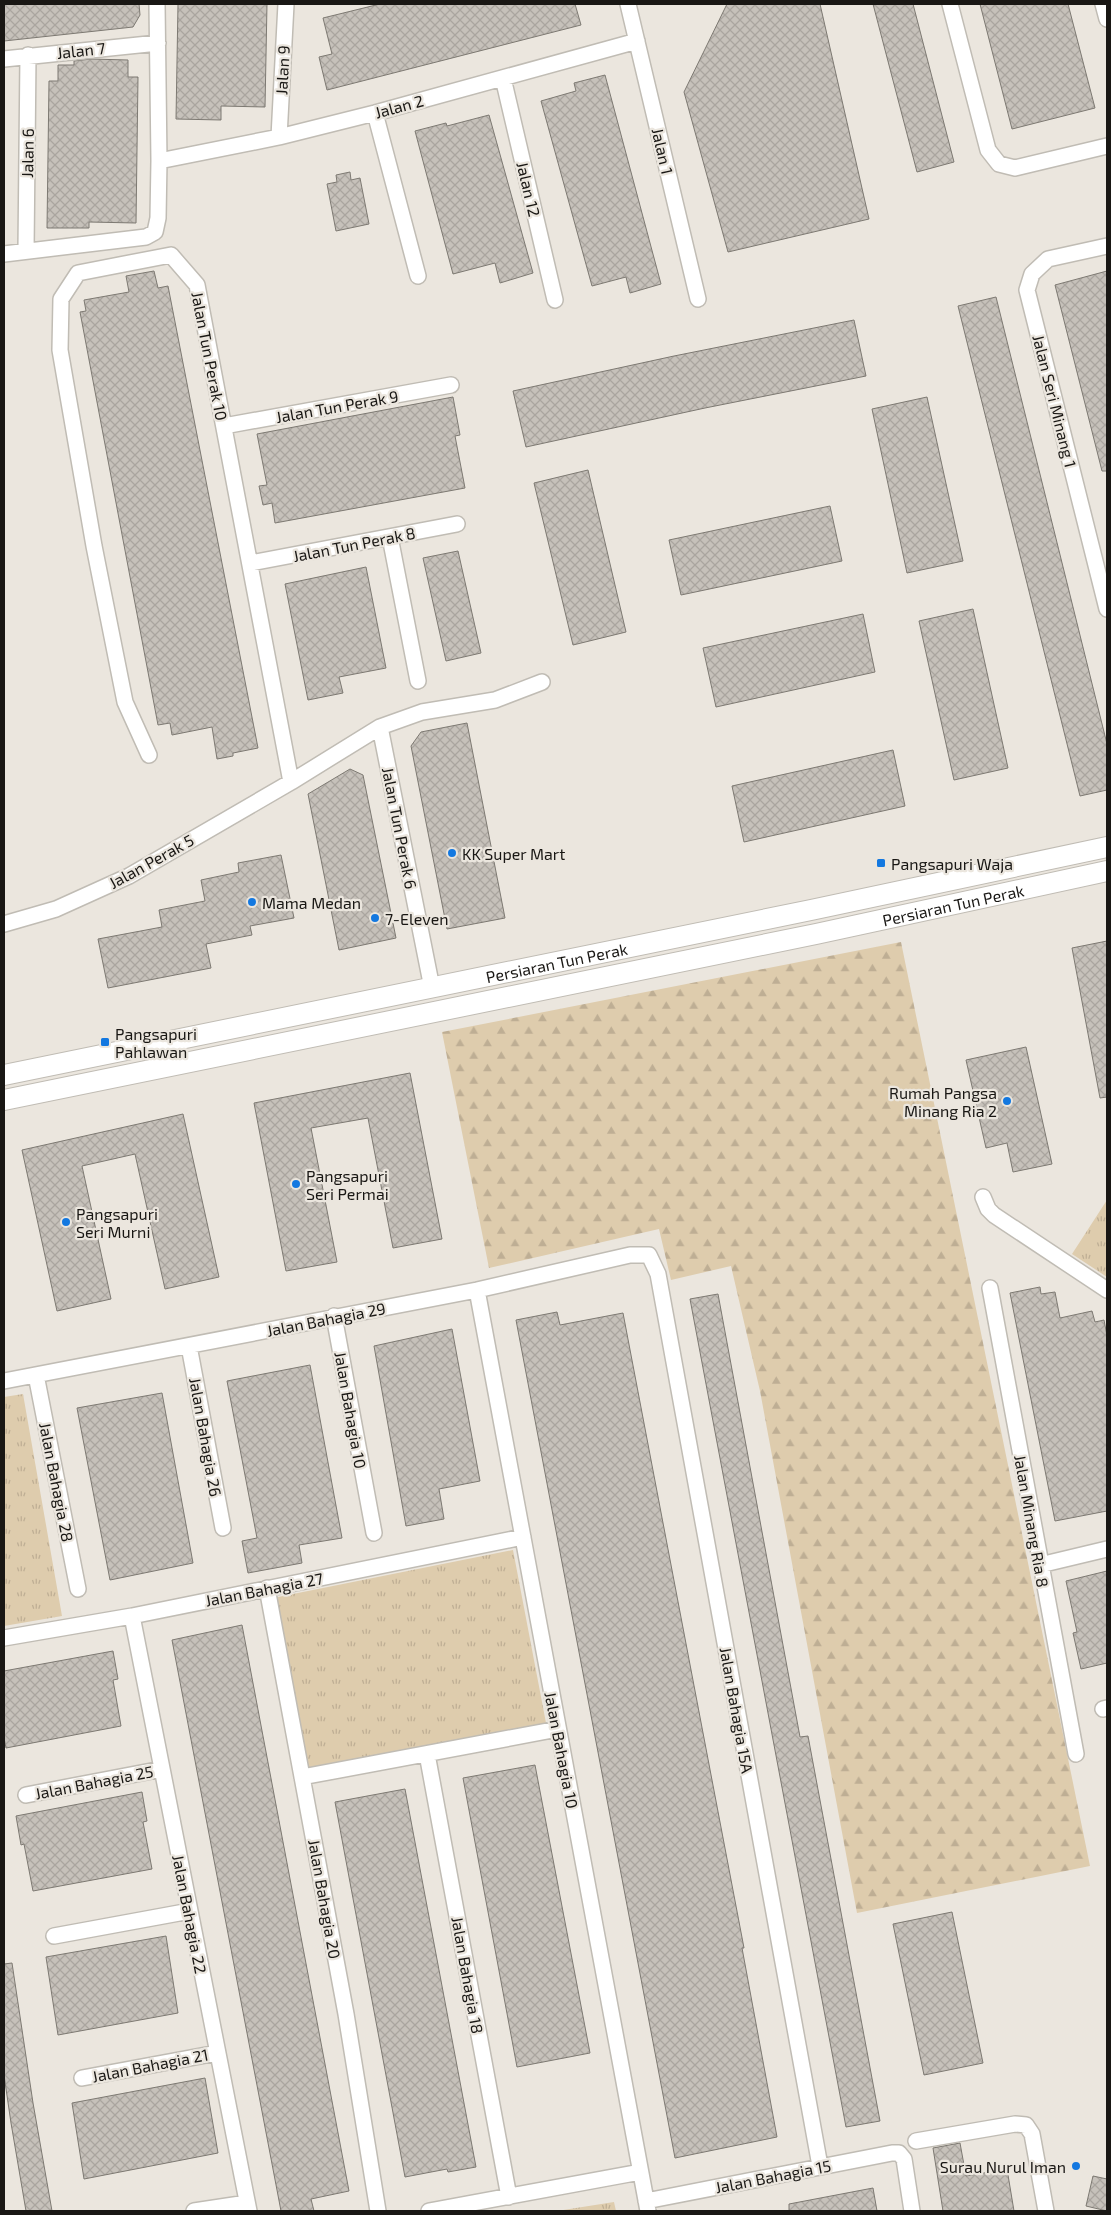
<svg xmlns="http://www.w3.org/2000/svg" width="1111" height="2215" font-family="'Exo 2',sans-serif">
  <style>
    .forest { fill: url(#forest-firs) }
    .park { fill: url(#park-tufts) }
    .building { fill: url(#building-cross-hatch); stroke: #7d7972 }
    .lines { fill: none; stroke-linecap: round; stroke-linejoin: round }
    .minor-casing { stroke: #c0bcb4; stroke-width: 18 }
    .tertiary-casing { stroke: #c0bcb4; stroke-width: 22 }
    .minor { stroke: #fff; stroke-width: 15 }
    .tertiary { stroke: #fff; stroke-width: 20 }
    .poi-dot { fill: #1378e0; stroke: #ebe6de; stroke-width: 2 }
    .labels { text-anchor: middle; dominant-baseline: central; stroke-width: 4.5; stroke-linejoin: round; paint-order: stroke }
    .street-label { font-size: 16px; fill: #191714; stroke: #ebe6de }
    .poi-label { font-size: 16px; fill: #191714; stroke: #ebe6de; text-anchor: start }
  </style>
  <defs>
    <pattern id="forest-firs" width="22" height="20" patternUnits="userSpaceOnUse" patternTransform="scale(1.25)"><rect width="22" height="20" fill="#deccad"/><path d="M5 1l3.5 6h-7zM16 11l3.5 6h-7z" fill="#beae94"/></pattern>
    <pattern id="park-tufts" width="24" height="20" patternUnits="userSpaceOnUse" patternTransform="scale(1.25)"><rect width="24" height="20" fill="#deccad"/><path d="M3 7l-1-3M5 7V3M7 7l1-3M15 17l-1-3M17 17v-4M19 17l1-3" fill="none" stroke="#beae94"/></pattern>
    <pattern id="building-cross-hatch" width="8" height="8" patternUnits="userSpaceOnUse" patternTransform="scale(1.25)"><rect width="8" height="8" fill="#c6c1ba"/><path d="M0 0l8 8M0 8l8-8" fill="none" stroke="#aaa59f"/></pattern>
  </defs>
  <rect width="100%" height="100%" fill="#ebe6de"/>
  <path class="forest" d="M901 942 1090 1866 857 1913 760 1391 731 1266 671 1280 659 1229 489 1268 442 1032Z"/>
  <path class="park" d="M1107 1200V1277L1072 1254Z
    M23 1394 62 1616 4 1626V1397Z
    M513 1550 546 1723 303 1769 273 1598Z
    M614 2202 616 2211H557Z"/>
  <path class="building" d="M4 4H139L140 15 133 27 4 41Z
    M178 4H267L265 107 221 106V120L176 119Z
    M380 4H575L581 25 327 90 319 57 332 54 323 18Z
    M727 4H820L869 219 728 252 684 92Z
    M873 4H913L954 162 917 172Z
    M980 4H1068L1095 108 1012 129Z
    M91 59 128 60V77H138L136 223 89 222V228H47L49 81H58V65H74V61Z
    M605 75 661 284 630 293 626 277 592 286 541 101 576 91 574 83Z
    M489 115 533 273 500 283 495 263 453 274 415 131 446 123 447 126Z
    M350 172 351 180 360 178 369 224 336 231 327 184 337 182 336 175Z
    M154 271 158 288 168 286 258 748 233 753V756L217 759 212 727 172 735 170 723 158 725 80 312 86 311 84 300 129 292 126 276Z
    M1107 271V471H1102L1055 285Z
    M996 297 1107 744V790L1080 796 958 306Z
    M854 320 866 376 705 408 526 447 513 391 674 356Z
    M453 397 460 435 455 436 465 488 275 523 272 503 263 505 259 486 267 485 257 434Z
    M927 397 963 561 907 573 872 409Z
    M588 470 626 632 573 645 534 483Z
    M830 506 842 561 681 595 669 540Z
    M458 551 481 653 446 661 423 558Z
    M366 567 386 668 339 677 343 693 308 700 285 584Z
    M973 609 1008 768 954 780 919 621Z
    M863 614 875 672 716 707 703 648Z
    M467 723 505 918 447 929 411 746 421 732Z
    M893 750 905 806 744 842 732 786Z
    M350 769 363 775 396 938 339 950 308 794Z
    M281 855 294 918 250 926 252 935 206 944 211 968 108 988 98 939 162 927 159 910 205 901 201 880 239 872 238 863Z
    M1107 941V1097L1100 1098 1072 948Z
    M1026 1047 1052 1164 1013 1172 1007 1143 986 1148 966 1060Z
    M410 1073 442 1239 393 1248 368 1118 311 1128 337 1262 286 1271 254 1103Z
    M183 1114 219 1277 165 1289 135 1154 82 1166 111 1299 57 1311 22 1150Z
    M1040 1287 1041 1294 1055 1292 1060 1318 1092 1311 1095 1322 1104 1320 1107 1336V1511L1055 1521 1010 1293Z
    M718 1294 800 1737 808 1736 880 2121 846 2127 690 1299Z
    M557 1312 560 1325 623 1313 744 1948H742L777 2137 675 2158 516 1320Z
    M452 1329 480 1481 439 1489 444 1519 406 1526 374 1346Z
    M310 1365 342 1538 299 1545 302 1563 248 1573 242 1541 257 1538 227 1381Z
    M162 1393 193 1563 110 1580 77 1408Z
    M1107 1571V1663L1081 1669 1073 1633 1077 1632 1066 1581Z
    M242 1625 349 2191 311 2199 314 2211H281L172 1640Z
    M113 1651 118 1679 113 1680 121 1726 6 1748 4 1738V1671Z
    M535 1765 590 2053 517 2067 463 1778Z
    M405 1789 476 2167 448 2172 447 2169 405 2177 335 1802Z
    M142 1792 147 1821 143 1822 152 1869 33 1891 24 1844 21 1845 16 1816Z
    M952 1912 983 2063 924 2075 893 1924Z
    M166 1936 178 2013 58 2035 46 1957Z
    M12 1963 33 2103 52 2211H26L11 2123 4 2075V1964Z
    M205 2078 218 2153 84 2179 72 2103Z
    M960 2143 966 2176 1007 2169 1014 2211H943L933 2148Z
    M1093 2176 1107 2179V2211L1086 2206Z
    M873 2188 877 2211H789V2204Z"/>
  <g class="lines">
    <g class="minor-casing">
      <path id="minor" d="M628 4 698 299
        M950 4 988 150 999 164 1015 168 1107 146
        M1103 4 1107 19
        M4 59 158 43
        M503 78 555 300
        M375 113 418 276
        M279 137 286 4
        M159 161 279 137 375 113 637 41
        M1107 246 1048 259 1032 274 1027 290 1107 609
        M26 250 28 55
        M4 254 146 237 155 232 158 218 159 161 157 4
        M224 426 451 385
        M390 537 418 681
        M251 563 457 524
        M380 727 432 988
        M149 755 125 702 94 546 60 350 61 299 78 273 171 255 197 285 291 782
        M4 924 56 909 129 876 291 782 380 727 422 712 495 700 542 682
        M983 1197 988 1209 994 1215 1107 1290
        M990 1288 1076 1754
        M477 1290 648 2211
        M334 1316 374 1533
        M189 1346 223 1528
        M36 1375 78 1589
        M4 1381 477 1290 630 1255H649L658 1274 820 2166
        M1040 1565 1107 1549
        M267 1588 346 2014 378 2211
        M132 1616 249 2211
        M4 1638 132 1616 523 1537
        M1103 1709 1107 1708
        M427 1754 509 2197
        M302 1777 558 1729
        M26 1795 162 1769
        M54 1936 190 1911
        M82 2078 217 2053
        M916 2141 1015 2124 1026 2125 1032 2134 1046 2211
        M646 2201 892 2153H899L904 2159 912 2211
        M194 2211 247 2203
        M429 2211 640 2172"/>
    </g>
    <g class="tertiary-casing">
      <g id="tertiary">
        <path id="s1" d="M4 1075 811 910 1107 847"/>
        <path id="s2" d="M4 1100 816 934 1107 871"/>
      </g>
    </g>
    <use href="#minor" class="minor"/>
    <use href="#tertiary" class="tertiary"/>
  </g>
  <g class="poi-dot">
    <circle cx="452" cy="853" r="5"/>
    <rect x="876" y="858" width="10" height="10" rx="2.5"/>
    <circle cx="252" cy="902" r="5"/>
    <circle cx="375" cy="918" r="5"/>
    <rect x="100" y="1037" width="10" height="10" rx="2.5"/>
    <circle cx="1007" cy="1101" r="5"/>
    <circle cx="296" cy="1184" r="5"/>
    <circle cx="66" cy="1222" r="5"/>
    <circle cx="1076" cy="2166" r="5"/>
  </g>
  <g class="labels">
    <g class="street-label">
      <text transform="translate(81 50) rotate(-6)">Jalan 7</text>
      <text transform="translate(282 70) rotate(-87)">Jalan 9</text>
      <text transform="translate(399 106) rotate(-15)">Jalan 2</text>
      <text transform="translate(663 151) rotate(77)">Jalan 1</text>
      <text transform="translate(27 153) rotate(-89)">Jalan 6</text>
      <text transform="translate(529 189) rotate(77)">Jalan 12</text>
      <text transform="translate(210 356) rotate(79)">Jalan Tun Perak 10</text>
      <text transform="translate(1055 401) rotate(76)">Jalan Seri Minang 1</text>
      <text transform="translate(337 406) rotate(-10)">Jalan Tun Perak 9</text>
      <text transform="translate(354 544) rotate(-11)">Jalan Tun Perak 8</text>
      <text transform="translate(400 828) rotate(79)">Jalan Tun Perak 6</text>
      <text transform="translate(151 861) rotate(-29)">Jalan Perak 5</text>
      <text stroke="none"><textPath href="#s2" startOffset="969">Persiaran Tun Perak</textPath></text>
      <text stroke="none"><textPath href="#s1" startOffset="564">Persiaran Tun Perak</textPath></text>
      <text transform="translate(326 1319) rotate(-11)">Jalan Bahagia 29</text>
      <text transform="translate(351 1410) rotate(80)">Jalan Bahagia 10</text>
      <text transform="translate(206 1437) rotate(80)">Jalan Bahagia 26</text>
      <text transform="translate(57 1482) rotate(79)">Jalan Bahagia 28</text>
      <text transform="translate(1032 1521) rotate(80)">Jalan Minang Ria 8</text>
      <text transform="translate(264 1589) rotate(-11)">Jalan Bahagia 27</text>
      <text transform="translate(737 1710) rotate(80)">Jalan Bahagia 15A</text>
      <text transform="translate(562 1750) rotate(79)">Jalan Bahagia 10</text>
      <text transform="translate(94 1782) rotate(-11)">Jalan Bahagia 25</text>
      <text transform="translate(325 1899) rotate(80)">Jalan Bahagia 20</text>
      <text transform="translate(190 1914) rotate(79)">Jalan Bahagia 22</text>
      <text transform="translate(468 1975) rotate(80)">Jalan Bahagia 18</text>
      <text transform="translate(150 2065) rotate(-11)">Jalan Bahagia 21</text>
      <text transform="translate(773 2176) rotate(-11)">Jalan Bahagia 15</text>
    </g>
    <g class="poi-label">
      <text x="462" y="853">KK Super Mart</text>
      <text x="891" y="863">Pangsapuri Waja</text>
      <text x="262" y="902">Mama Medan</text>
      <text x="385" y="918">7-Eleven</text>
      <text x="115" y="1033">Pangsapuri<tspan x="115" dy="18">Pahlawan</tspan></text>
      <text x="997" y="1092" text-anchor="end">Rumah Pangsa<tspan x="997" dy="18">Minang Ria 2</tspan></text>
      <text x="306" y="1175">Pangsapuri<tspan x="306" dy="18">Seri Permai</tspan></text>
      <text x="76" y="1213">Pangsapuri<tspan x="76" dy="18">Seri Murni</tspan></text>
      <text x="1066" y="2166" text-anchor="end">Surau Nurul Iman</text>
    </g>
  </g>
  <rect width="1111" height="2215" fill="none" stroke="#191714" stroke-width="10"/>
</svg>
